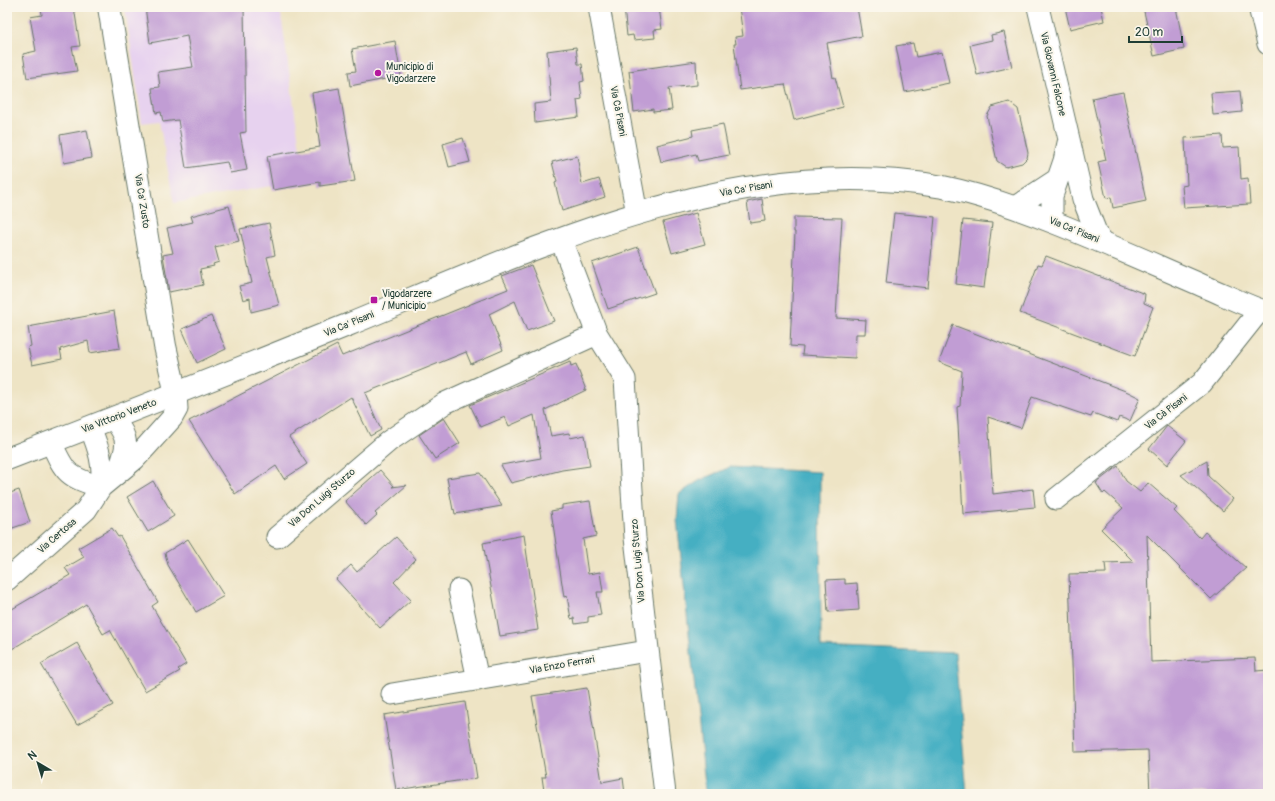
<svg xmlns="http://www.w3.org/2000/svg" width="1275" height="801" font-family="Pangolin,sans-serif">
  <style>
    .built { fill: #e7d2ef }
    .water { fill: #44afc2; stroke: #32767b }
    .building { fill: #c19dd4 }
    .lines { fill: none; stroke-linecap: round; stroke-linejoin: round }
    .minor-casing { stroke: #677767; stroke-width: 23 }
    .tertiary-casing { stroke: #677767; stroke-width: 24 }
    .secondary-casing { stroke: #677767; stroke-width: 24 }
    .minor { stroke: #fff; stroke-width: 21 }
    .tertiary { stroke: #fff; stroke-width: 22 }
    .secondary { stroke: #fff; stroke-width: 22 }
    .poi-dot { fill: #b5179e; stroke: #fbf7ec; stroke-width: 1.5 }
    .labels { text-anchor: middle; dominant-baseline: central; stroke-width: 4; stroke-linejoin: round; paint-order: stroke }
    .poi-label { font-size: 10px; fill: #1f3d34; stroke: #fbf7ec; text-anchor: start }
    .street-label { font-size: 10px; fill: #1f3d34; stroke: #fbf7ec }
  </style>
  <rect width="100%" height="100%" fill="#fbf7ec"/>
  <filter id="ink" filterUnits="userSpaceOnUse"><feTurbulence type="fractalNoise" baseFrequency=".025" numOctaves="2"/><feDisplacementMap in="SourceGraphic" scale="8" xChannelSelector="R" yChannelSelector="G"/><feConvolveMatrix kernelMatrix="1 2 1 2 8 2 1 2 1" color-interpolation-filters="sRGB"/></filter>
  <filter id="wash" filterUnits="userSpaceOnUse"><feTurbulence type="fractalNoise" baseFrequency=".012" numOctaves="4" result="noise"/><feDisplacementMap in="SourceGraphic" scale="16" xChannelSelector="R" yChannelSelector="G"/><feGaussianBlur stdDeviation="0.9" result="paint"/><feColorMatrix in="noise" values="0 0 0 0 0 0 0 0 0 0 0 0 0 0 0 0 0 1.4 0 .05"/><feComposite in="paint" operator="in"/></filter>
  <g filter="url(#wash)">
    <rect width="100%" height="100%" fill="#eee4c5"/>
    <path class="built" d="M125 7H280L305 184 273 190 272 186 174 203 159 121 142 123Z"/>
    <path class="water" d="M730 467 820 472 821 647 955 653 967 794H706L677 520 679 494 700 480Z"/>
    <g id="blocks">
      <path class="building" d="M41 7H74L80 46 72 47 77 71 27 78 23 54 36 51 30 17 42 15Z
        M145 7H244L246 132 240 133 247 170 230 173 227 162 186 168 178 120 163 122 161 112 156 113 152 88 160 87 158 72 193 67 187 36 150 43Z
        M624 7H659L662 29 654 30 655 38 634 40 633 35 627 36Z
        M739 7H857L862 36 827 43 833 78 835 77 843 107 794 120 785 84 740 90 734 44H736L735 37 743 36Z
        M1065 7H1101L1104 21 1070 29Z
        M1143 7H1176L1184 49 1154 56Z
        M1004 32 1012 67 977 75 970 45 992 40 991 35Z
        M395 41 401 76 350 86 348 72 356 71 352 49Z
        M913 43 916 57 942 52 949 83 905 92 896 46Z
        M576 47 578 64H582L584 81 580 82 582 99 577 100 579 117 535 123 534 104 551 102 547 51Z
        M696 61 697 85 669 88 672 110 653 112V109L634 112 629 71Z
        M339 88 355 181 320 186V182L273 190 267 156 320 147 312 93Z
        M1240 91 1242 112 1213 115 1211 93Z
        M1123 92 1146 201 1113 208 1111 197 1106 198 1098 162 1106 160 1092 98Z
        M1009 102 1018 109 1028 153 1027 158 1022 163 1006 167 997 161 987 116 992 107Z
        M723 124 729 155 698 161 696 154 661 162 657 145 693 136 692 130Z
        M87 130 92 158 64 163 60 135Z
        M1222 135 1223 148 1239 147 1241 179 1248 178 1250 204 1184 208 1182 186 1187 185 1185 138Z
        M463 138 470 162 449 167 443 144Z
        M577 156 582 184 599 179 605 197 562 211 555 183 557 182 552 162Z
        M762 199 765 221 750 223 747 202Z
        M229 206 239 241 215 247 219 262 213 264 214 266 200 269 203 285 169 292 163 255 173 253 167 228 193 222 191 216Z
        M696 213 705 244 672 253 663 222Z
        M894 213 935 217 928 288 886 283Z
        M794 217 842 218 836 318 866 320 865 334H856L855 358 802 355 803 347 790 346 795 232H794Z
        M963 220 992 223 984 288 956 284Z
        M269 223 275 255 267 257 279 305 251 312 250 298 243 300 239 286 252 283 240 229Z
        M638 247 655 293 608 309 592 263Z
        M1046 256 1145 294 1144 303 1153 307 1135 356 1020 313 1038 264 1042 265Z
        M531 265 554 321 527 331 515 301 489 314 503 350 471 364 466 352 365 393 381 430 370 436 351 397 289 437 307 464 284 479 276 466 235 494 189 421 337 345 342 356 508 289 502 276Z
        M114 311 120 348 90 353 88 341 60 349 62 359 32 365 28 347 31 346 28 327Z
        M211 316 226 349 197 363 182 329Z
        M953 325 1128 392 1140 398 1130 421 1119 417 1117 422 1093 413 1091 417 1032 397 1021 428 988 417 993 494 1033 489 1035 507 963 514 957 407 960 406 962 371 939 362Z
        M570 362 571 366 576 364 586 390 545 410 551 436 569 433 570 438 585 435 590 466 562 470 511 483 501 465 541 458 534 415 509 426 505 417 481 427 470 405Z
        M444 418 460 443 435 459 419 435Z
        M1167 426 1186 441 1167 465 1149 449Z
        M1207 461 1208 476 1233 499 1223 511 1181 475Z
        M1118 466 1126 481 1140 492 1148 483 1177 508 1174 511 1200 538 1205 532 1246 568 1211 599 1147 535 1151 662 1255 658 1256 671 1268 670V794H1150L1148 750 1075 752 1069 574 1106 573 1105 563 1134 562 1101 529 1123 508 1105 492 1103 494 1096 483Z
        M380 470 394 486 392 487 407 485 375 513 377 515 366 525 345 501Z
        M480 473 502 506 455 514 454 509 453 510 447 478Z
        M153 481 174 516 148 532 127 497Z
        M19 490 30 522 7 530V494Z
        M590 501 596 536 583 539 588 574 600 572 603 592H597L601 615 588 617V622L575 624 574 618 571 619 567 596 564 597 551 511 562 509V505Z
        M112 528 118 537 120 536 158 602 152 606 186 664 178 669 180 671 145 691 110 630 103 634 86 604 12 649 7 641V612L70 575 65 568 84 557 78 548Z
        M524 535 538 630 500 636 483 543Z
        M396 537 416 559 394 582 411 600 380 628 336 579 351 565 357 572Z
        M188 539 224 596 196 612 168 565 165 553Z
        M845 579V584L857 583 859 610 828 612 826 580Z
        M77 643 113 705 77 725 41 664Z
        M587 688 602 782 623 778 625 794H549L548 790 544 791 542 777H546L532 696Z
        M465 702 477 778 396 790 384 715Z"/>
    </g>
  </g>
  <g filter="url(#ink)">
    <use href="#blocks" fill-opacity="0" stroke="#677767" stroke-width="1"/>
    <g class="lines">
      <g class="minor-casing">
        <path id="minor" d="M599 7 637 214
          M1038 7 1083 199 1096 232 1103 242
          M1259 7 1268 44
          M1015 207 1056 180
          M1052 221V196L1064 161 1068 143
          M561 240 597 334 625 379 635 538 665 794
          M113 418C131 440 127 447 118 472
          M90 427C98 447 105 466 101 487
          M51 442C65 474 68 477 101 487
          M1056 499 1202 383 1260 310
          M277 537 389 441 445 403 597 334
          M7 580 86 510 101 487 135 459 146 447 172 418 177 409 176 394
          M459 590 478 680
          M392 694 647 651"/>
      </g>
      <g class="tertiary-casing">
        <path id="tertiary" d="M109 7 165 346 176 394"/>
      </g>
      <g class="secondary-casing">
        <path id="secondary" d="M7 459C122 415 236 370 350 324 536 248 737 150 943 187 983 195 1021 209 1058 224 1108 244 1157 266 1206 287 1227 296 1247 306 1268 313"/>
      </g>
      <use href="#minor" class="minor"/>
      <use href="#tertiary" class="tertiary"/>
      <use href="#secondary" class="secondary"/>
    </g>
  </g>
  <g class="poi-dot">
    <circle cx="378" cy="73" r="4"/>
    <rect x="370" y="296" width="8" height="8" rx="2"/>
  </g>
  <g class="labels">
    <g class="poi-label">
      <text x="386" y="67">Municipio di<tspan x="386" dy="12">Vigodarzere</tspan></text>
      <text x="382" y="294">Vigodarzere<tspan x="382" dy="12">/ Municipio</tspan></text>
    </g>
    <g class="street-label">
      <text transform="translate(1053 74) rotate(77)">Via Giovanni Falcone</text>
      <text transform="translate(618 111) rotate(79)">Via Cà Pisani</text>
      <text transform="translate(746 189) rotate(-10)">Via Ca' Pisani</text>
      <text transform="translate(142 201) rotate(81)">Via Ca' Zusto</text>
      <text transform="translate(1074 230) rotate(22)">Via Ca' Pisani</text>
      <text transform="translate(349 324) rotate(-22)">Via Ca' Pisani</text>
      <text transform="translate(1166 412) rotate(-38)">Via Cà Pisani</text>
      <text transform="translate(119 416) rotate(-21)">Via Vittorio Veneto</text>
      <text transform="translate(322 498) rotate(-41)">Via Don Luigi Sturzo</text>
      <text transform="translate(57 536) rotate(-41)">Via Certosa</text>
      <text transform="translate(638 561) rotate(-95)">Via Don Luigi Sturzo</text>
      <text transform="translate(562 665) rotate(-10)">Via Enzo Ferrari</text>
    </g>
  </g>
  <rect width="1275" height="801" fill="none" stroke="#fbf7ec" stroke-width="24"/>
  <g transform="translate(38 763) rotate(322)" stroke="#fbf7ec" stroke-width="3" paint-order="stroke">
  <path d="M0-3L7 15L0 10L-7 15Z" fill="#1f3d34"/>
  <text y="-6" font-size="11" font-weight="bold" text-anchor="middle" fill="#1f3d34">N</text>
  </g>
  <path d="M1129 36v6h53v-6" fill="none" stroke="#1f3d34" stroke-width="2"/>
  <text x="1135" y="36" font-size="12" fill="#1f3d34" stroke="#fbf7ec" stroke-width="3" paint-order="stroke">20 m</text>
</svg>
